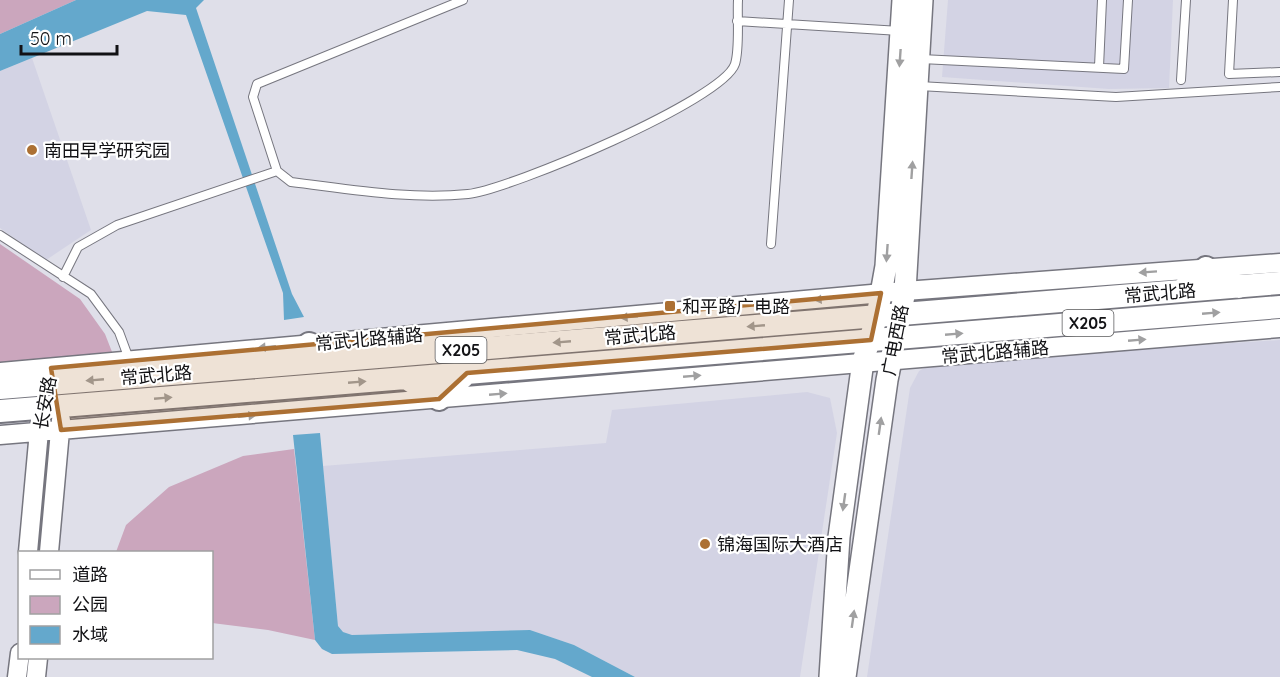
<svg xmlns="http://www.w3.org/2000/svg" width="1280" height="677" font-family="Quicksand,'Noto Sans SC',sans-serif">
  <style>
    .built { fill: #d3d3e4 }
    .green { fill: #cba6bd }
    .water { fill: #64a8cc }
    .lines { fill: none; stroke-linecap: round; stroke-linejoin: round }
    .service-casing { stroke: #76767f; stroke-width: 10 }
    .tertiary-casing { stroke: #76767f; stroke-width: 21 }
    .secondary-casing { stroke: #76767f; stroke-width: 24 }
    .primary-casing { stroke: #76767f; stroke-width: 26 }
    .service { stroke: #fff; stroke-width: 8 }
    .tertiary { stroke: #fff; stroke-width: 18 }
    .secondary { stroke: #fff; stroke-width: 21 }
    .primary { stroke: #fff; stroke-width: 22 }
    .oneway { fill: #a0a0a1 }
    .marked { fill: #ac7033; fill-opacity: 0.2; stroke: #ac7033; stroke-width: 4.5; stroke-linejoin: round }
    .poi-dot { fill: #ac7033; stroke: #fff; stroke-width: 2 }
    .labels { text-anchor: middle; dominant-baseline: central; stroke-width: 4.5; stroke-linejoin: round; paint-order: stroke }
    .shield { fill: #fff; stroke: #59595b; stroke-width: 1.5 }
    .shield-label { font-size: 16px; font-weight: bold; fill: #121215 }
    .poi-label { font-size: 18px; fill: #121215; stroke: #fff; text-anchor: start }
    .street-label { font-size: 18px; fill: #121215; stroke: #fff }
  </style>
  <rect width="100%" height="100%" fill="#dfdfe9"/>
  <path class="built" d="M948 0H1173L1169 88 1109 89 942 77Z
    M32 58 91 230 46 260 0 228V71Z
    M1280 340V677H867L910 388 919 371 936 362Z
    M807 392 830 398 837 433 800 677H635L574 645 530 630 352 635 342 632 338 626 323 466 606 443 612 410Z"/>
  <path class="green" d="M0 0H76L0 34Z
    M0 244 80 299 105 334 114 357 0 364Z
    M294 449 315 640 268 630 212 623V552H116L126 525 169 487 243 456Z"/>
  <path class="water" d="M76 0H204L196 8 292 294 304 317 284 320 283 293 186 15 147 11 0 71V34Z
    M320 433 338 626 343 632 352 635 530 630 574 645 635 677H592L555 659 517 650 332 654 322 649 315 640 293 435Z"/>
  <g class="lines">
    <g class="service-casing">
      <path id="service" d="M463 0 257 84 253 97 277 171 291 182C349 189 410 200 468 194 511 189 723 100 735 64 740 48 737 17 738 0
        M1233 0 1229 74 1280 72
        M737 21 900 31
        M921 59 1124 69 1128 0
        M1099 67 1102 0
        M1181 80 1186 0
        M919 86 1116 97 1280 87
        M0 235 91 294 119 332 129 359
        M771 244 789 0
        M63 277 78 247 117 225 277 171"/>
    </g>
    <g class="tertiary-casing">
      <path id="tertiary" d="M0 372 905 291 1280 263
        M0 435 1280 328
        M28 552 40 420
        M49 552 61 420
        M17 677 20 653
        M36 677 38 658"/>
    </g>
    <g class="secondary-casing">
      <path id="secondary" d="M830 677 839 537 863 361 877 316 886 266 903 0
        M845 677 887 380 905 291 922 0"/>
    </g>
    <g class="primary-casing">
      <path id="primary" d="M1181 291 1206 268 1239 287
        M309 344 342 358
        M406 378 439 399 467 373
        M0 388 1280 283
        M0 411 1280 307"/>
    </g>
    <use href="#service" class="service"/>
    <use href="#tertiary" class="tertiary"/>
    <use href="#secondary" class="secondary"/>
    <use href="#primary" class="primary"/>
  </g>
  <defs><path id="oneway-solid" d="M-6-.8H1V-3.2L6.5 0L1 3.2V.8H-6Z" transform="scale(1.5)"/></defs>
  <g class="oneway">
    <use href="#oneway-solid" transform="translate(900 58) rotate(94)"/>
    <use href="#oneway-solid" transform="translate(912 170) rotate(-86)"/>
    <use href="#oneway-solid" transform="translate(887 253) rotate(94)"/>
    <use href="#oneway-solid" transform="translate(1148 272) rotate(176)"/>
    <use href="#oneway-solid" transform="translate(823 299) rotate(174)"/>
    <use href="#oneway-solid" transform="translate(1211 313) rotate(-5)"/>
    <use href="#oneway-solid" transform="translate(629 317) rotate(175)"/>
    <use href="#oneway-solid" transform="translate(756 326) rotate(175)"/>
    <use href="#oneway-solid" transform="translate(954 334) rotate(-5)"/>
    <use href="#oneway-solid" transform="translate(1137 340) rotate(-5)"/>
    <use href="#oneway-solid" transform="translate(562 342) rotate(175)"/>
    <use href="#oneway-solid" transform="translate(267 347) rotate(175)"/>
    <use href="#oneway-solid" transform="translate(692 376) rotate(-5)"/>
    <use href="#oneway-solid" transform="translate(95 380) rotate(175)"/>
    <use href="#oneway-solid" transform="translate(357 382) rotate(-5)"/>
    <use href="#oneway-solid" transform="translate(498 394) rotate(-5)"/>
    <use href="#oneway-solid" transform="translate(163 398) rotate(-5)"/>
    <use href="#oneway-solid" transform="translate(247 416) rotate(-5)"/>
    <use href="#oneway-solid" transform="translate(880 426) rotate(-82)"/>
    <use href="#oneway-solid" transform="translate(844 502) rotate(98)"/>
    <use href="#oneway-solid" transform="translate(853 619) rotate(-82)"/>
  </g>
  <path class="marked" d="M881 293 871 340 467 373 439 399 61 430 51 368Z"/>
  <g class="poi-dot">
    <circle cx="32" cy="150" r="6"/>
    <rect x="664" y="300" width="12" height="12" rx="3"/>
    <circle cx="705" cy="544" r="6"/>
  </g>
  <g class="labels">
    <g class="shield">
      <rect x="1062.5" y="310" width="51" height="26" rx="4.5"/>
      <rect x="435.5" y="337" width="51" height="26" rx="4.5"/>
    </g>
    <g class="shield-label">
      <text x="1088" y="323">X205</text>
      <text x="461" y="350">X205</text>
    </g>
    <g class="poi-label">
      <text x="44" y="150">南田早学研究园</text>
      <text x="682" y="306">和平路广电路</text>
      <text x="717" y="544">锦海国际大酒店</text>
    </g>
    <g class="street-label">
      <text transform="translate(1160 293) rotate(-5)">常武北路</text>
      <text transform="translate(640 335) rotate(-5)">常武北路</text>
      <text transform="translate(369 339) rotate(-5)">常武北路辅路</text>
      <text transform="translate(895 340) rotate(-79)">广电西路</text>
      <text transform="translate(995 352) rotate(-5)">常武北路辅路</text>
      <text transform="translate(156 375) rotate(-5)">常武北路</text>
      <text transform="translate(45 403) rotate(-80)">长安路</text>
    </g>
  </g>
  <rect x="18" y="551" width="195" height="108" fill="#ffffff" stroke="#a0a0a1" stroke-width="1.5"/>
  <rect x="30" y="570" width="30" height="9" fill="#ffffff" stroke="#a0a0a1" stroke-width="1.5"/>
  <text x="72" y="581" font-size="18" fill="#121215">道路</text>
  <rect x="30" y="596" width="30" height="18" fill="#cba6bd" stroke="#a0a0a1" stroke-width="1.5"/>
  <text x="72" y="611" font-size="18" fill="#121215">公园</text>
  <rect x="30" y="626" width="30" height="18" fill="#64a8cc" stroke="#a0a0a1" stroke-width="1.5"/>
  <text x="72" y="641" font-size="18" fill="#121215">水域</text>
  <path d="M21 45v9h96v-9" fill="none" stroke="#121215" stroke-width="3"/>
  <text x="30" y="45" font-size="18" fill="#121215" stroke="#ffffff" stroke-width="4.5" paint-order="stroke">50 m</text>
</svg>
